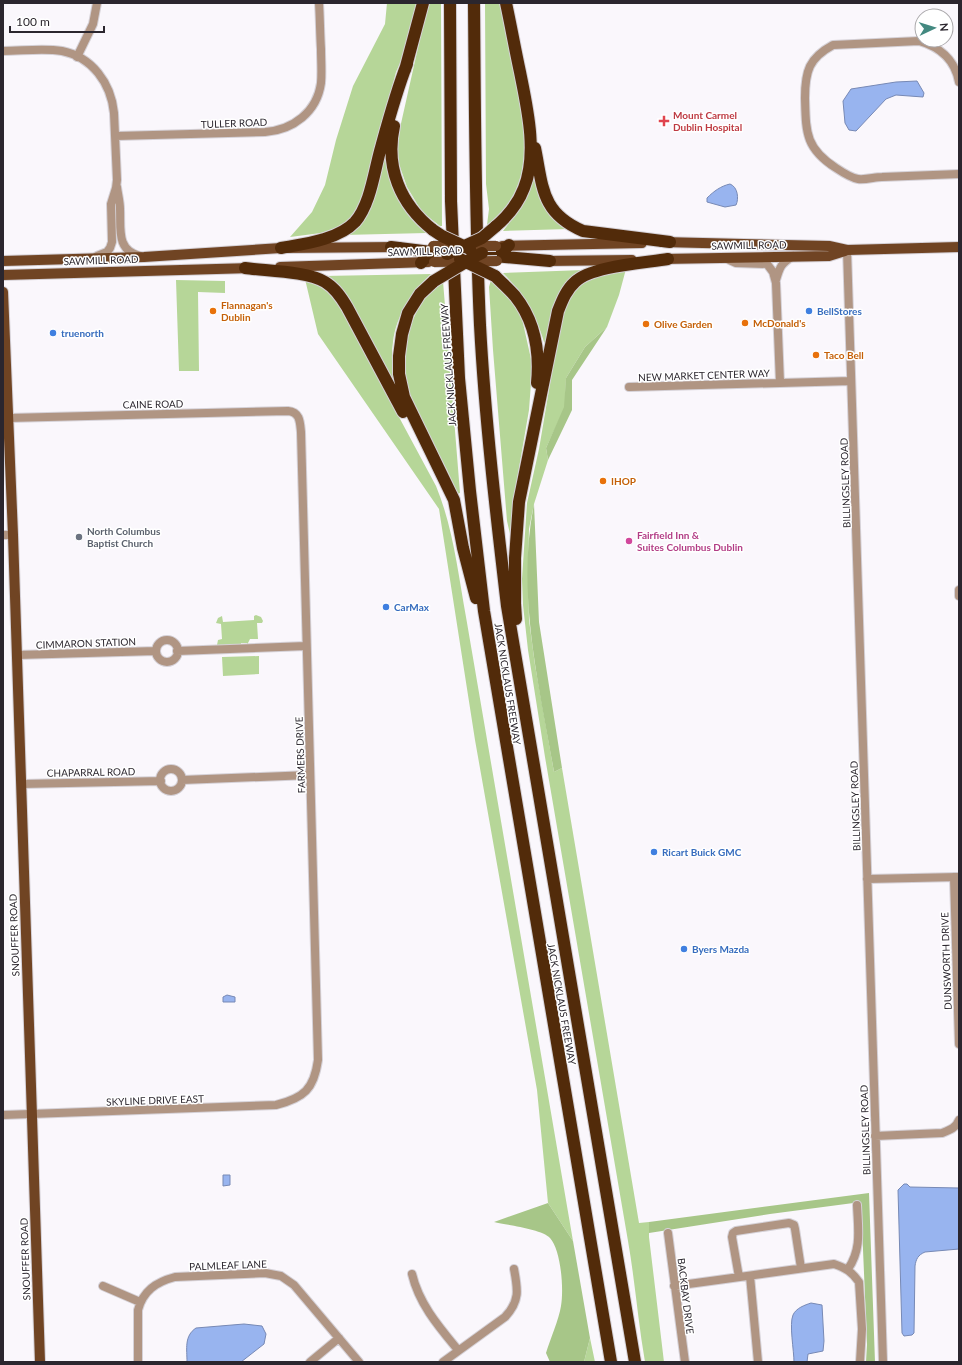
<svg xmlns="http://www.w3.org/2000/svg" width="962" height="1365" font-family="Lato,sans-serif">
  <style>
    .green { fill: #b6d698 }
    .forest { fill: #a7c688 }
    .water { fill: #98b4ef; stroke: #7789b5 }
    .lines { fill: none; stroke-linecap: round; stroke-linejoin: round }
    .minor-casing { stroke: #d5d1d7; stroke-width: 10 }
    .major-casing { stroke: #d5d1d7; stroke-width: 12 }
    .highway-casing { stroke: #d5d1d7; stroke-width: 14 }
    .minor { stroke: #b09583; stroke-width: 8 }
    .major { stroke: #704423; stroke-width: 10 }
    .highway { stroke: #522b0a; stroke-width: 12 }
    .major-bridge-casing { stroke: #d5d1d7; stroke-width: 12; stroke-linecap: butt }
    .highway-bridge-casing { stroke: #d5d1d7; stroke-width: 14; stroke-linecap: butt }
    .major-bridge { stroke: #704423; stroke-width: 10 }
    .highway-bridge { stroke: #522b0a; stroke-width: 12 }
    .health-dot { fill: #e0444e; stroke: #fff; stroke-width: 1.5 }
    .food-dot { fill: #e8710a; stroke: #fff; stroke-width: 1.5 }
    .shop-dot { fill: #3f7fe0; stroke: #fff; stroke-width: 1.5 }
    .worship-dot { fill: #6b7280; stroke: #fff; stroke-width: 1.5 }
    .hotel-dot { fill: #d1479c; stroke: #fff; stroke-width: 1.5 }
    .labels { text-anchor: middle; dominant-baseline: central; stroke-width: 3; stroke-linejoin: round; paint-order: stroke }
    .health-label { font-size: 10px; font-weight: bold; fill: #be3a42; stroke: #fff; text-anchor: start }
    .street-label { font-size: 10px; fill: #2b262e; stroke: #fff }
    .food-label { font-size: 10px; font-weight: bold; fill: #c56008; stroke: #fff; text-anchor: start }
    .shop-label { font-size: 10px; font-weight: bold; fill: #366cbe; stroke: #fff; text-anchor: start }
    .worship-label { font-size: 10px; font-weight: bold; fill: #5b616d; stroke: #fff; text-anchor: start }
    .hotel-label { font-size: 10px; font-weight: bold; fill: #b23c85; stroke: #fff; text-anchor: start }
  </style>
  <rect width="100%" height="100%" fill="#faf7fc"/>
  <path class="green" d="M387 3H418L405 52 396 72 365 192C357 210 354 215 340 228L339 227 321 233 290 237 312 212 325 185 336 140 353 86 385 24Z
    M428 3H441L442 226H440L422 212 407 187 399 164 397 150 400 128Z
    M485 3H502C506 27 511 51 516 75 526 128 537 189 487 225L489 209 486 184Z
    M386 157C392 178 396 201 411 218 416 223 422 228 427 233L343 235Z
    M536 172 569 229 503 231C519 211 527 196 536 172Z
    M626 269 619 295 607 327 585 347 566 378 565 407 546 448 548 460 534 504 529 529 528 573 529 620 535 665 554 772 562 768 639 1223 649 1222V1237L664 1362H645C638 1322 635 1281 628 1241L545 757 528 650 523 605 522 579 527 503 539 449 562 313C579 275 587 275 626 269Z
    M584 270 547 344 544 342C535 312 525 296 503 273Z
    M431 274C412 291 396 316 393 342 391 355 392 369 394 382L378 358 350 299 345 293 323 276Z
    M305 279 315 281 334 296 436 486C453 527 458 573 466 617L573 1241 548 1203 537 1090 475 740 439 509 318 334Z
    M176 280 225 281V293L198 292 199 371H179Z
    M491 280 511 297 521 314 531 359V383L529 410 514 497 510 534 507 521 493 350 489 287Z
    M443 281 460 493 457 494C447 464 429 440 416 412 399 375 401 331 425 298 430 292 437 286 443 281Z
    M256 615 261 617 263 621 262 623H257L258 639H250L247 645V643H241V645L219 646 217 645 218 640 222 639 221 624 216 623 218 618 222 616 223 622 254 620V616Z
    M259 656V674L223 676 222 657Z
    M590 1338 595 1362H584Z"/>
  <path class="forest" d="M607 327 572 380V410L548 460 546 448 564 407 566 378 585 347Z
    M534 504 539 622 562 768 554 772C539 685 516 593 534 504Z
    M869 1193 875 1362H866L867 1344 861 1202 770 1214 649 1233V1222Z
    M548 1203 573 1241 590 1338 584 1362H550L546 1353C550 1340 559 1319 561 1306 564 1289 561 1250 550 1238 542 1229 506 1225 494 1222Z"/>
  <path class="water" d="M917 81 924 93 923 97 896 95 886 99 856 131 849 130 845 123 843 101 851 89 896 82Z
    M730 184C738 187 739 199 736 205L725 207 707 202V198C714 191 721 186 730 184Z
    M227 995 235 997V1002H223V997Z
    M223 1175H230V1185L223 1186Z
    M904 1184H907L910 1187 959 1188V1249L925 1252C918 1255 916 1259 915 1266L914 1333 912 1335 904 1336 902 1333 898 1190Z
    M811 1303 822 1305 824 1341 823 1351 808 1354 807 1362H794C794 1351 789 1324 793 1315 796 1308 805 1305 811 1303Z
    M244 1324 262 1326 266 1334 264 1344 241 1362H187C187 1349 184 1336 196 1328Z"/>
  <g class="lines">
    <g class="minor-casing">
      <path id="minor" d="M3 51C22 51 43 48 62 51 92 57 111 83 114 113L117 180 116 188 111 204 112 242 110 248 107 252 97 256
        M77 57 93 24 97 3
        M959 82C955 60 940 47 919 41L833 45C809 58 805 71 805 98 806 132 805 148 836 168 842 172 851 178 858 179 866 180 875 177 882 177 908 176 933 175 959 174
        M116 136 265 132C293 130 317 112 321 83 322 72 321 61 321 49 320 34 320 18 319 3
        M117 187C118 195 120 202 120 209 121 229 116 250 140 256
        M847 250 883 1362
        M725 258 736 263 767 264 773 272 776 283 780 383
        M776 280C780 266 781 264 793 256
        M629 387 851 381
        M3 535H13
        M959 590V596
        M156 651a11 11 0 1 1 22 0a11 11 0 1 1-22 0Z
        M177 651 306 646
        M17 655 156 651
        M160 780a11 11 0 1 1 22 0a11 11 0 1 1-22 0Z
        M182 780 310 775
        M21 784 161 781
        M954 877 959 1044
        M867 879 958 877
        M3 1115 276 1105C304 1098 314 1089 318 1060L301 432C300 422 300 412 288 411L8 418
        M875 1136 942 1133C950 1130 956 1128 959 1120
        M668 1233 685 1362
        M848 1269C862 1249 858 1229 857 1205
        M412 1274C419 1304 439 1327 458 1350
        M750 1276 758 1362
        M739 1277 732 1237 733 1233 736 1231 789 1223 794 1225 795 1229 801 1268
        M103 1286 140 1302
        M674 1286 834 1264C846 1268 852 1272 859 1282L862 1329 860 1362
        M138 1362V1310C143 1291 156 1282 175 1277L265 1273 281 1276 294 1285 359 1362
        M310 1362 339 1338
        M443 1362 505 1317C520 1301 518 1290 514 1269"/>
    </g>
    <g class="major-casing">
      <path id="major" d="M662 242 829 246 847 250 959 247
        M502 246 642 243
        M662 259 829 256 845 251
        M3 261 144 257 281 248 399 247
        M544 261 632 260
        M280 267 428 262
        M3 275 252 268
        M3 292 13 535 40 1362"/>
    </g>
    <g class="highway-casing">
      <path id="highway" d="M450 3 451 201 459 378 470 491 484 611 611 1362
        M474 3C475 110 475 218 480 325 485 419 496 513 507 606L635 1362
        M405 70 423 3
        M394 126C385 167 400 204 433 230
        M535 148C543 187 541 213 583 231L670 242
        M495 227C508 216 518 204 524 188 538 153 527 107 520 72 515 49 511 26 506 3
        M391 247 447 254
        M281 248C303 244 338 240 355 222 370 205 374 173 380 151 388 122 396 92 407 64
        M490 251 506 248 509 245
        M482 253 494 256 550 261
        M421 263 425 258 440 256
        M245 268C266 271 307 271 325 282 335 288 341 297 347 307L403 412
        M495 276C502 283 509 289 515 296 535 321 540 352 537 383
        M434 281 420 294 408 313 402 334 399 356V374L404 397 454 500 463 548 476 598
        M516 619 515 603V558L519 502 558 311C562 301 566 290 575 282 591 266 644 263 668 259"/>
    </g>
    <use href="#minor" class="minor"/>
    <use href="#major" class="major"/>
    <use href="#highway" class="highway"/>
    <g class="major-bridge-casing">
      <path id="major-bridge" d="M433 246H496
        M434 262 497 261"/>
    </g>
    <g class="highway-bridge-casing">
      <path id="highway-bridge" d="M433 230 442 236 470 249
        M447 254 482 238 495 227
        M460 259 495 276
        M434 281 474 257 482 253"/>
    </g>
    <use href="#major-bridge" class="major-bridge"/>
    <use href="#highway-bridge" class="highway-bridge"/>
  </g>
  <path class="health-dot" d="M662 115h4v4h4v4h-4v4h-4v-4h-4v-4h4z"/>
  <g class="food-dot">
    <circle cx="213" cy="311" r="4"/>
    <circle cx="745" cy="323" r="4"/>
    <circle cx="646" cy="324" r="4"/>
    <circle cx="816" cy="355" r="4"/>
    <circle cx="603" cy="481" r="4"/>
  </g>
  <g class="shop-dot">
    <circle cx="809" cy="311" r="4"/>
    <circle cx="53" cy="333" r="4"/>
    <circle cx="386" cy="607" r="4"/>
    <circle cx="654" cy="852" r="4"/>
    <circle cx="684" cy="949" r="4"/>
  </g>
  <circle class="worship-dot" cx="79" cy="537" r="4"/>
  <circle class="hotel-dot" cx="629" cy="541" r="4"/>
  <g class="labels">
    <g class="health-label">
      <text x="673" y="115">Mount Carmel<tspan x="673" dy="12">Dublin Hospital</tspan></text>
    </g>
    <g class="street-label">
      <text transform="translate(234 123) rotate(-2)">TULLER ROAD</text>
      <text transform="translate(749 245) rotate(-1)">SAWMILL ROAD</text>
      <text transform="translate(425 251) rotate(-2)">SAWMILL ROAD</text>
      <text transform="translate(101 260) rotate(-2)">SAWMILL ROAD</text>
      <text transform="translate(448 365) rotate(-94)">JACK NICKLAUS FREEWAY</text>
      <text transform="translate(704 375) rotate(-2)">NEW MARKET CENTER WAY</text>
      <text transform="translate(153 404) rotate(-1)">CAINE ROAD</text>
      <text transform="translate(845 483) rotate(-92)">BILLINGSLEY ROAD</text>
      <text transform="translate(86 643) rotate(-2)">CIMMARON STATION</text>
      <text transform="translate(508 684) rotate(81)">JACK NICKLAUS FREEWAY</text>
      <text transform="translate(300 755) rotate(-92)">FARMERS DRIVE</text>
      <text transform="translate(91 772) rotate(-1)">CHAPARRAL ROAD</text>
      <text transform="translate(855 806) rotate(-92)">BILLINGSLEY ROAD</text>
      <text transform="translate(14 935) rotate(-92)">SNOUFFER ROAD</text>
      <text transform="translate(946 961) rotate(-92)">DUNSWORTH DRIVE</text>
      <text transform="translate(562 1004) rotate(80)">JACK NICKLAUS FREEWAY</text>
      <text transform="translate(155 1100) rotate(-2)">SKYLINE DRIVE EAST</text>
      <text transform="translate(865 1130) rotate(-92)">BILLINGSLEY ROAD</text>
      <text transform="translate(25 1259) rotate(-92)">SNOUFFER ROAD</text>
      <text transform="translate(228 1265) rotate(-2)">PALMLEAF LANE</text>
      <text transform="translate(686 1296) rotate(83)">BACKBAY DRIVE</text>
    </g>
    <g class="food-label">
      <text x="221" y="305">Flannagan's<tspan x="221" dy="12">Dublin</tspan></text>
      <text x="753" y="323">McDonald's</text>
      <text x="654" y="324">Olive Garden</text>
      <text x="824" y="355">Taco Bell</text>
      <text x="611" y="481">IHOP</text>
    </g>
    <g class="shop-label">
      <text x="817" y="311">BellStores</text>
      <text x="61" y="333">truenorth</text>
      <text x="394" y="607">CarMax</text>
      <text x="662" y="852">Ricart Buick GMC</text>
      <text x="692" y="949">Byers Mazda</text>
    </g>
    <g class="worship-label">
      <text x="87" y="531">North Columbus<tspan x="87" dy="12">Baptist Church</tspan></text>
    </g>
    <g class="hotel-label">
      <text x="637" y="535">Fairfield Inn &amp;<tspan x="637" dy="12">Suites Columbus Dublin</tspan></text>
    </g>
  </g>
  <rect width="962" height="1365" fill="none" stroke="#2b262e" stroke-width="8"/>
  <g transform="translate(934 28) rotate(86)"><circle r="19" fill="#ffffff" stroke="#aaa8ab"/>
  <path d="M0-3L7 15L0 10L-7 15Z" fill="#438980"/>
  <text y="-6" font-size="11" font-weight="bold" text-anchor="middle" fill="#2b262e">N</text>
  </g>
  <path d="M10 26v6h94v-6" fill="none" stroke="#2b262e" stroke-width="2"/>
  <text x="16" y="26" font-size="12" fill="#2b262e" stroke="#ffffff" stroke-width="3" paint-order="stroke">100 m</text>
</svg>
